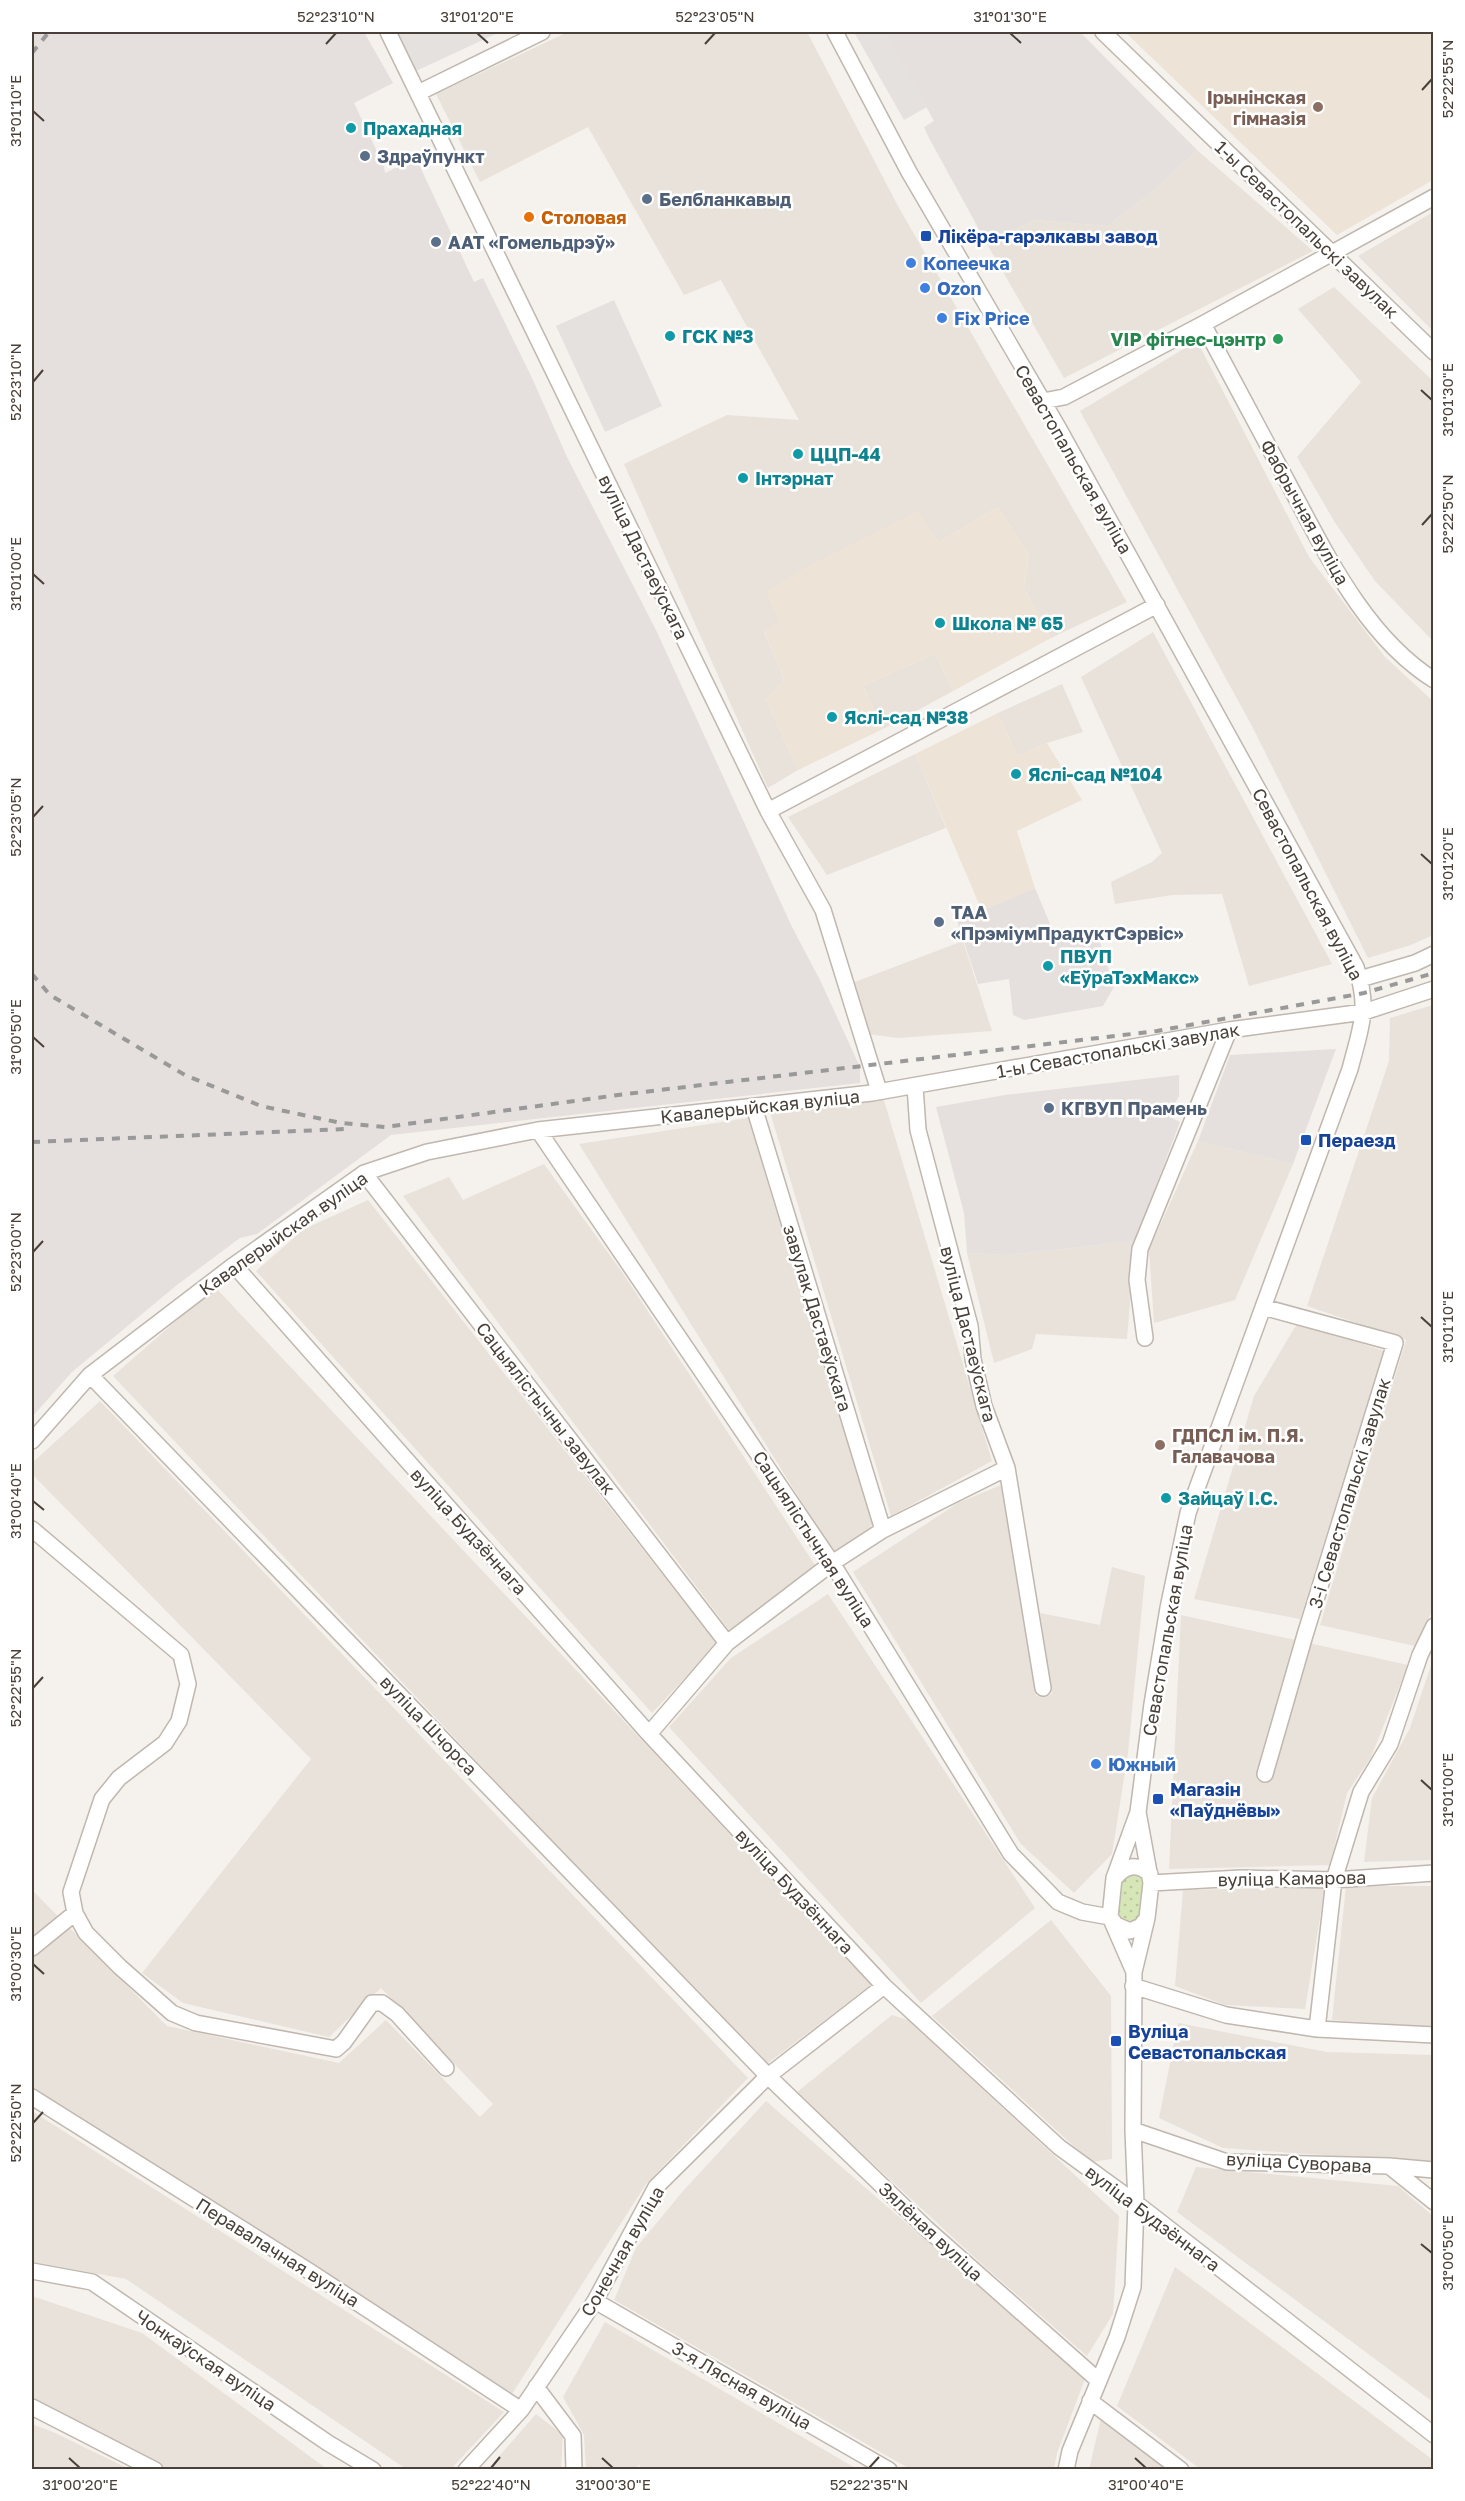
<svg xmlns="http://www.w3.org/2000/svg" width="1465" height="2501" font-family="'Golos Text',sans-serif">
  <style>
    .residential { fill: #e8e2da }
    .industrial { fill: #e5e0dd }
    .education { fill: #ede4d7 }
    .grass { fill: url(#grass-dots) }
    .parking { fill: #e4e1df }
    .lines { fill: none; stroke-linecap: round; stroke-linejoin: round }
    .minor-casing { stroke: #c0b7ae; stroke-width: 18 }
    .minor { stroke: #fff; stroke-width: 15 }
    .rail { stroke: #999; stroke-width: 4; stroke-dasharray: 8 8; stroke-linecap: butt }
    .ticks { fill: none; stroke: #494139; stroke-width: 2 }
    .education-dot { fill: #8d6e63; stroke: #fff; stroke-width: 2 }
    .culture-dot { fill: #0f9aa8; stroke: #fff; stroke-width: 2 }
    .service-dot { fill: #5c6f8a; stroke: #fff; stroke-width: 2 }
    .food-dot { fill: #e8710a; stroke: #fff; stroke-width: 2 }
    .transit-dot { fill: #1a4fb4; stroke: #fff; stroke-width: 2 }
    .shop-dot { fill: #3f7fe0; stroke: #fff; stroke-width: 2 }
    .leisure-dot { fill: #2e9e5b; stroke: #fff; stroke-width: 2 }
    .labels { text-anchor: middle; dominant-baseline: central; stroke-width: 5; stroke-linejoin: round; paint-order: stroke }
    .education-label { font-size: 18px; font-weight: bold; fill: #785e54; stroke: #fff; text-anchor: end }
    .culture-label { font-size: 18px; font-weight: bold; fill: #0d838f; stroke: #fff; text-anchor: start }
    .service-label { font-size: 18px; font-weight: bold; fill: #4e5e75; stroke: #fff; text-anchor: start }
    .food-label { font-size: 18px; font-weight: bold; fill: #c56008; stroke: #fff; text-anchor: start }
    .street-label { font-size: 18px; fill: #494139; stroke: #fff }
    .transit-label { font-size: 18px; font-weight: bold; fill: #164399; stroke: #fff; text-anchor: start }
    .shop-label { font-size: 18px; font-weight: bold; fill: #366cbe; stroke: #fff; text-anchor: start }
    .leisure-label { font-size: 18px; font-weight: bold; fill: #27864d; stroke: #fff; text-anchor: end }
    .neatline { fill: none; stroke: #494139; stroke-width: 2 }
    .ticks-label { font-size: 15px; text-anchor: middle; fill: #494139 }
  </style>
  <defs>
    <pattern id="grass-dots" width="8" height="8" patternUnits="userSpaceOnUse" patternTransform="scale(1.5)"><rect width="8" height="8" fill="#d7e6b7"/><path d="M2 2h.1M6 6h.1" fill="none" stroke="#bac69e" stroke-width="1.8" stroke-linecap="round"/></pattern>
  </defs>
  <rect width="100%" height="100%" fill="#f5f1ec"/>
  <path class="residential" d="M568 32H807L899 208 1127 602 1051 638 1024 588 1029 554 998 507 939 542 918 512 764 632 784 680 766 700 798 770 768 788 624 464 727 415 799 420 721 280 684 295 588 127 480 182 436 94Z
    M1197 150 1313 251 1064 378 987 244 1034 220 1108 226 1159 186Z
    M1433 212V331L1358 256Z
    M1334 287 1433 381V641L1375 581 1334 521 1297 457 1361 382 1298 309Z
    M1197 341 1309 557 1385 657 1433 701V935L1411 945 1368 958 1253 728 1080 411Z
    M1153 632 1332 964 1249 986 1222 894 1172 895 1115 904 1111 882 1152 862 1162 853 1081 677Z
    M935 654 953 691 883 729 863 686Z
    M1062 684 1083 732 1047 743 1017 756 998 713Z
    M915 754 946 828 827 875 788 817Z
    M963 941 992 1031 898 1038 868 1034 852 983Z
    M1433 1005 1434 1607 1415 1646 1320 1625 1406 1340 1307 1306 1389 1061 1390 1018Z
    M883 1097 992 1461 891 1516 770 1112Z
    M748 1118 873 1527 834 1554 579 1144Z
    M1198 1141 1293 1164 1235 1300 1154 1323 1149 1250Z
    M544 1164 622 1272 815 1565 729 1630 403 1196 449 1177 463 1200Z
    M368 1200 717 1644 652 1713 256 1271 304 1229Z
    M1135 1241 1127 1339 1036 1334 1032 1349 994 1363 967 1253 1006 1255Z
    M215 1287 593 1688 871 1985 768 2063 503 1789 113 1376Z
    M1298 1322 1384 1351 1300 1619 1194 1599 1254 1396Z
    M100 1401 748 2078 646 2184 512 2394 32 2088V1890L167 2026 339 2063 386 2020 480 2117 493 2104 381 1988 329 2037 183 2003 142 1973 311 1759 32 1474V1463Z
    M1001 1485 1036 1696 1052 1694 1040 1613 1100 1625 1112 1567 1145 1576 1128 1753 1112 1854 1074 1893 1021 1844 853 1572 958 1503Z
    M828 1594 1035 1908 921 2003 669 1727 731 1658Z
    M1181 1615 1408 1665 1371 1757 1347 1793 1330 1865 1169 1869Z
    M1433 1659V1860L1364 1862 1372 1798 1410 1728Z
    M1346 1886H1433V2027L1332 2020Z
    M1325 1887 1305 2009 1225 2005 1175 1986 1183 1890Z
    M1051 1920 1111 1996 1112 2159 1091 2162 932 2016Z
    M892 2015 908 2020 1119 2216 1113 2314 1087 2356 985 2267 796 2093Z
    M1178 2023 1327 2052 1433 2055V2163L1223 2148 1159 2118Z
    M766 2101 1085 2379 1057 2453 1054 2469H910L614 2300 636 2248 683 2191Z
    M32 2111 504 2412 451 2469H406L126 2279 32 2262Z
    M1196 2167 1398 2186 1433 2216V2402L1177 2212Z
    M1175 2267 1433 2460V2469H1200L1117 2406Z
    M32 2296 142 2333 327 2469H165L32 2399Z
    M605 2322 857 2469 644 2470 638 2465 636 2469H586L584 2435 563 2397Z
    M536 2414 563 2435 561 2469H488Z
    M1102 2414 1173 2470H1089Z
    M32 2424 53 2432 129 2469H32Z"/>
  <path class="industrial" d="M32 32H364L393 83 354 103 384 166 385 173 416 158 474 282 483 278 533 380 567 457 656 630 792 927 821 982 860 1067V1083L391 1135 257 1234 240 1238 177 1285 72 1372 32 1417Z
    M885 32H1080L1197 150 1159 186 1108 226 1034 220 987 244 929 138 924 127 934 121Z
    M1035 888 1056 938 1097 932 1114 987 1103 1006 1024 1020 1013 1015 1009 979 978 984 957 921Z
    M1336 1049 1293 1164 1198 1141 1230 1055Z
    M1179 1075V1096L1168 1116 1180 1122 1135 1241 1006 1255 967 1253 964 1213 936 1107 1005 1095Z"/>
  <path class="education" d="M1125 32H1433V180L1337 235Z
    M998 507 1029 554 1024 588 1051 638 953 691 935 654 863 686 883 729 798 770 766 700 784 680 764 631 778 620 766 592 806 567 918 511 939 542Z
    M998 713 1017 756 1047 743 1082 800 1017 831 1035 888 982 911 915 754Z"/>
  <path class="grass" d="M1130 1870 1145 1878 1144 1912 1134 1925 1118 1920C1116 1897 1112 1888 1130 1870Z"/>
  <path class="parking" d="M397 32H500L416 71Z
    M854 32H885L927 107 904 120Z
    M614 300 662 406 605 432 556 326Z"/>
  <g class="lines">
    <g class="minor-casing">
      <path id="minor" d="M388 32 768 811 823 910 879 1091
        M835 32 909 172 1059 429 1356 967C1370 1010 1361 1026 1350 1069L1188 1513 1168 1608 1152 1704 1138 1812 1114 1878 1110 1917 1134 1972
        M1103 32 1434 352
        M418 93 542 32
        M1203 324C1231 376 1259 429 1287 481 1325 551 1364 636 1434 680
        M1043 401 1064 397 1203 324 1434 197
        M768 811 1157 605
        M1360 979 1415 963 1434 954
        M915 1086 918 1130 970 1326 973 1359 984 1406 1007 1468 1043 1688
        M754 1107 883 1530
        M538 1130 832 1563 1011 1854 1058 1902 1082 1912 1110 1917 1116 1925 1130 1931 1141 1926 1147 1918
        M364 1173 727 1643
        M234 1265 649 1734 884 1986 1059 2147 1136 2203 1434 2435
        M1263 1307 1395 1343 1305 1635 1265 1774
        M1145 1338 1137 1280 1140 1249 1229 1030
        M90 1375 768 2076 926 2228 1099 2381
        M32 1441 90 1375 234 1265 364 1173 427 1152 538 1130 872 1093 1229 1030 1364 1012 1434 989
        M32 1529 181 1655 188 1684 179 1721 165 1743 119 1778 102 1799 71 1892 75 1913 86 1933 120 1967 172 2013 196 2023 336 2049 344 2042 372 2003H382L397 2014 446 2068
        M649 1734 727 1643 832 1563 883 1530 1007 1468
        M1115 1878C1125 1865 1137 1863 1150 1874
        M1151 1883 1241 1878 1334 1880 1434 1873
        M32 1948 75 1913
        M1133 1986 1226 2015 1317 2029 1434 2035
        M1317 2029 1334 1880 1361 1792 1390 1744 1420 1655 1434 1626
        M32 2097 309 2271 521 2410
        M1133 2130 1227 2162 1389 2166 1434 2170
        M1389 2166 1434 2202
        M32 2271 92 2282 328 2443 373 2470
        M595 2301 889 2470
        M536 2387 573 2436 574 2470
        M1090 2401 1181 2470
        M32 2407 155 2470
        M466 2470 521 2410 595 2301 656 2187 768 2076 884 1986
        M1066 2470 1070 2451 1117 2337 1133 2287 1136 2203 1133 2130 1134 1972 1147 1918 1151 1883 1138 1812"/>
    </g>
    <use href="#minor" class="minor"/>
    <path class="rail" d="M32 53 49 32
      M32 974 50 995 185 1075 261 1106 341 1123 385 1127 618 1095 1157 1031 1364 993 1434 973
      M32 1142 346 1129"/>
  </g>
  <path class="ticks" d="M477 33 488 43M1010 33 1021 43M326 44 336 33M705 44 715 33M1422 90 1432 79M33 111 44 121M33 382 43 370M1421 390 1432 400M1422 525 1432 514M33 574 44 584M33 817 43 806M1421 854 1432 864M33 1037 44 1047M33 1252 43 1241M1421 1317 1432 1327M33 1501 44 1510M33 1688 43 1677M1421 1780 1432 1790M33 1964 44 1974M33 2123 43 2112M1421 2244 1432 2253M69 2458 80 2468M602 2458 613 2468M1135 2458 1146 2468M491 2468 500 2457M869 2468 879 2457"/>
  <g class="education-dot">
    <circle cx="1318" cy="107" r="6"/>
    <circle cx="1160" cy="1445" r="6"/>
  </g>
  <g class="culture-dot">
    <circle cx="351" cy="128" r="6"/>
    <circle cx="670" cy="336" r="6"/>
    <circle cx="798" cy="454" r="6"/>
    <circle cx="743" cy="478" r="6"/>
    <circle cx="940" cy="623" r="6"/>
    <circle cx="832" cy="717" r="6"/>
    <circle cx="1016" cy="774" r="6"/>
    <circle cx="1048" cy="966" r="6"/>
    <circle cx="1166" cy="1498" r="6"/>
  </g>
  <g class="service-dot">
    <circle cx="365" cy="156" r="6"/>
    <circle cx="647" cy="199" r="6"/>
    <circle cx="436" cy="242" r="6"/>
    <circle cx="939" cy="922" r="6"/>
    <circle cx="1049" cy="1108" r="6"/>
  </g>
  <circle class="food-dot" cx="529" cy="217" r="6"/>
  <g class="transit-dot">
    <rect x="920" y="230" width="12" height="12" rx="3"/>
    <rect x="1300" y="1134" width="12" height="12" rx="3"/>
    <rect x="1152" y="1793" width="12" height="12" rx="3"/>
    <rect x="1110" y="2035" width="12" height="12" rx="3"/>
  </g>
  <g class="shop-dot">
    <circle cx="911" cy="263" r="6"/>
    <circle cx="925" cy="288" r="6"/>
    <circle cx="942" cy="318" r="6"/>
    <circle cx="1096" cy="1764" r="6"/>
  </g>
  <circle class="leisure-dot" cx="1278" cy="339" r="6"/>
  <g class="labels">
    <g class="education-label">
      <text x="1306" y="97">Ірынінская<tspan x="1306" dy="21">гімназія</tspan></text>
      <text x="1172" y="1435" text-anchor="start">ГДПСЛ ім. П.Я.<tspan x="1172" dy="21">Галавачова</tspan></text>
    </g>
    <g class="culture-label">
      <text x="363" y="128">Прахадная</text>
      <text x="682" y="336">ГСК №3</text>
      <text x="810" y="454">ЦЦП-44</text>
      <text x="755" y="478">Інтэрнат</text>
      <text x="952" y="623">Школа № 65</text>
      <text x="844" y="717">Яслі-сад №38</text>
      <text x="1028" y="774">Яслі-сад №104</text>
      <text x="1060" y="956">ПВУП<tspan x="1060" dy="21">«ЕўраТэхМакс»</tspan></text>
      <text x="1178" y="1498">Зайцаў І.С.</text>
    </g>
    <g class="service-label">
      <text x="377" y="156">Здраўпункт</text>
      <text x="659" y="199">Белбланкавыд</text>
      <text x="448" y="242">ААТ «Гомельдрэў»</text>
      <text x="951" y="912">ТАА<tspan x="951" dy="21">«ПрэміумПрадуктСэрвіс»</tspan></text>
      <text x="1061" y="1108">КГВУП Прамень</text>
    </g>
    <g class="food-label">
      <text x="541" y="217">Столовая</text>
    </g>
    <g class="street-label">
      <text transform="translate(1307 229) rotate(44)">1-ы Севастопальскі завулак</text>
      <text transform="translate(1074 459) rotate(60)">Севастопальская вуліца</text>
      <text transform="translate(1305 512) rotate(61)">Фабрычная вуліца</text>
      <text transform="translate(644 557) rotate(64)">вуліца Дастаеўскага</text>
      <text transform="translate(1308 884) rotate(62)">Севастопальская вуліца</text>
      <text transform="translate(1118 1050) rotate(-10)">1-ы Севастопальскі завулак</text>
      <text transform="translate(760 1106) rotate(-6)">Кавалерыйская вуліца</text>
      <text transform="translate(283 1233) rotate(-35)">Кавалерыйская вуліца</text>
      <text transform="translate(818 1318) rotate(73)">завулак Дастаеўскага</text>
      <text transform="translate(969 1334) rotate(76)">вуліца Дастаеўскага</text>
      <text transform="translate(546 1408) rotate(52)">Сацыялістычны завулак</text>
      <text transform="translate(1349 1493) rotate(-73)">3-і Севастопальскі завулак</text>
      <text transform="translate(469 1531) rotate(48)">вуліца Будзённага</text>
      <text transform="translate(814 1539) rotate(57)">Сацыялістычная вуліца</text>
      <text transform="translate(1167 1630) rotate(-80)">Севастопальская вуліца</text>
      <text transform="translate(429 1725) rotate(46)">вуліца Шчорса</text>
      <text transform="translate(1292 1878) rotate(-1)">вуліца Камарова</text>
      <text transform="translate(795 1891) rotate(47)">вуліца Будзённага</text>
      <text transform="translate(1299 2162) rotate(3)">вуліца Суворава</text>
      <text transform="translate(1153 2218) rotate(37)">вуліца Будзённага</text>
      <text transform="translate(931 2231) rotate(43)">Зялёная вуліца</text>
      <text transform="translate(622 2251) rotate(-60)">Сонечная вуліца</text>
      <text transform="translate(278 2252) rotate(32)">Перавалачная вуліца</text>
      <text transform="translate(206 2360) rotate(34)">Чонкаўская вуліца</text>
      <text transform="translate(742 2385) rotate(30)">3-я Лясная вуліца</text>
    </g>
    <g class="transit-label">
      <text x="938" y="236">Лікёра-гарэлкавы завод</text>
      <text x="1318" y="1140">Пераезд</text>
      <text x="1170" y="1789">Магазін<tspan x="1170" dy="21">«Паўднёвы»</tspan></text>
      <text x="1128" y="2031">Вуліца<tspan x="1128" dy="21">Севастопальская</tspan></text>
    </g>
    <g class="shop-label">
      <text x="923" y="263">Копеечка</text>
      <text x="937" y="288">Ozon</text>
      <text x="954" y="318">Fix Price</text>
      <text x="1108" y="1764">Южный</text>
    </g>
    <g class="leisure-label">
      <text x="1266" y="339">VIP фітнес-цэнтр</text>
    </g>
  </g>
  <rect width="1465" height="2501" fill="none" stroke="#ffffff" stroke-width="66"/>
  <rect x="33" y="33" width="1399" height="2435" class="neatline"/>
  <g class="ticks-label">
    <text x="336" y="22">52°23'10"N</text>
    <text x="477" y="22">31°01'20"E</text>
    <text x="715" y="22">52°23'05"N</text>
    <text x="1010" y="22">31°01'30"E</text>
    <text transform="translate(1448 79) rotate(-90)" y="5">52°22'55"N</text>
    <text transform="translate(16 111) rotate(-90)" y="5">31°01'10"E</text>
    <text transform="translate(16 382) rotate(-90)" y="5">52°23'10"N</text>
    <text transform="translate(1448 400) rotate(-90)" y="5">31°01'30"E</text>
    <text transform="translate(1448 514) rotate(-90)" y="5">52°22'50"N</text>
    <text transform="translate(16 574) rotate(-90)" y="5">31°01'00"E</text>
    <text transform="translate(16 817) rotate(-90)" y="5">52°23'05"N</text>
    <text transform="translate(1448 864) rotate(-90)" y="5">31°01'20"E</text>
    <text transform="translate(16 1037) rotate(-90)" y="5">31°00'50"E</text>
    <text transform="translate(16 1252) rotate(-90)" y="5">52°23'00"N</text>
    <text transform="translate(1448 1327) rotate(-90)" y="5">31°01'10"E</text>
    <text transform="translate(16 1501) rotate(-90)" y="5">31°00'40"E</text>
    <text transform="translate(16 1688) rotate(-90)" y="5">52°22'55"N</text>
    <text transform="translate(1448 1790) rotate(-90)" y="5">31°01'00"E</text>
    <text transform="translate(16 1964) rotate(-90)" y="5">31°00'30"E</text>
    <text transform="translate(16 2123) rotate(-90)" y="5">52°22'50"N</text>
    <text transform="translate(1448 2253) rotate(-90)" y="5">31°00'50"E</text>
    <text x="80" y="2490">31°00'20"E</text>
    <text x="491" y="2490">52°22'40"N</text>
    <text x="613" y="2490">31°00'30"E</text>
    <text x="869" y="2490">52°22'35"N</text>
    <text x="1146" y="2490">31°00'40"E</text>
  </g>
</svg>
